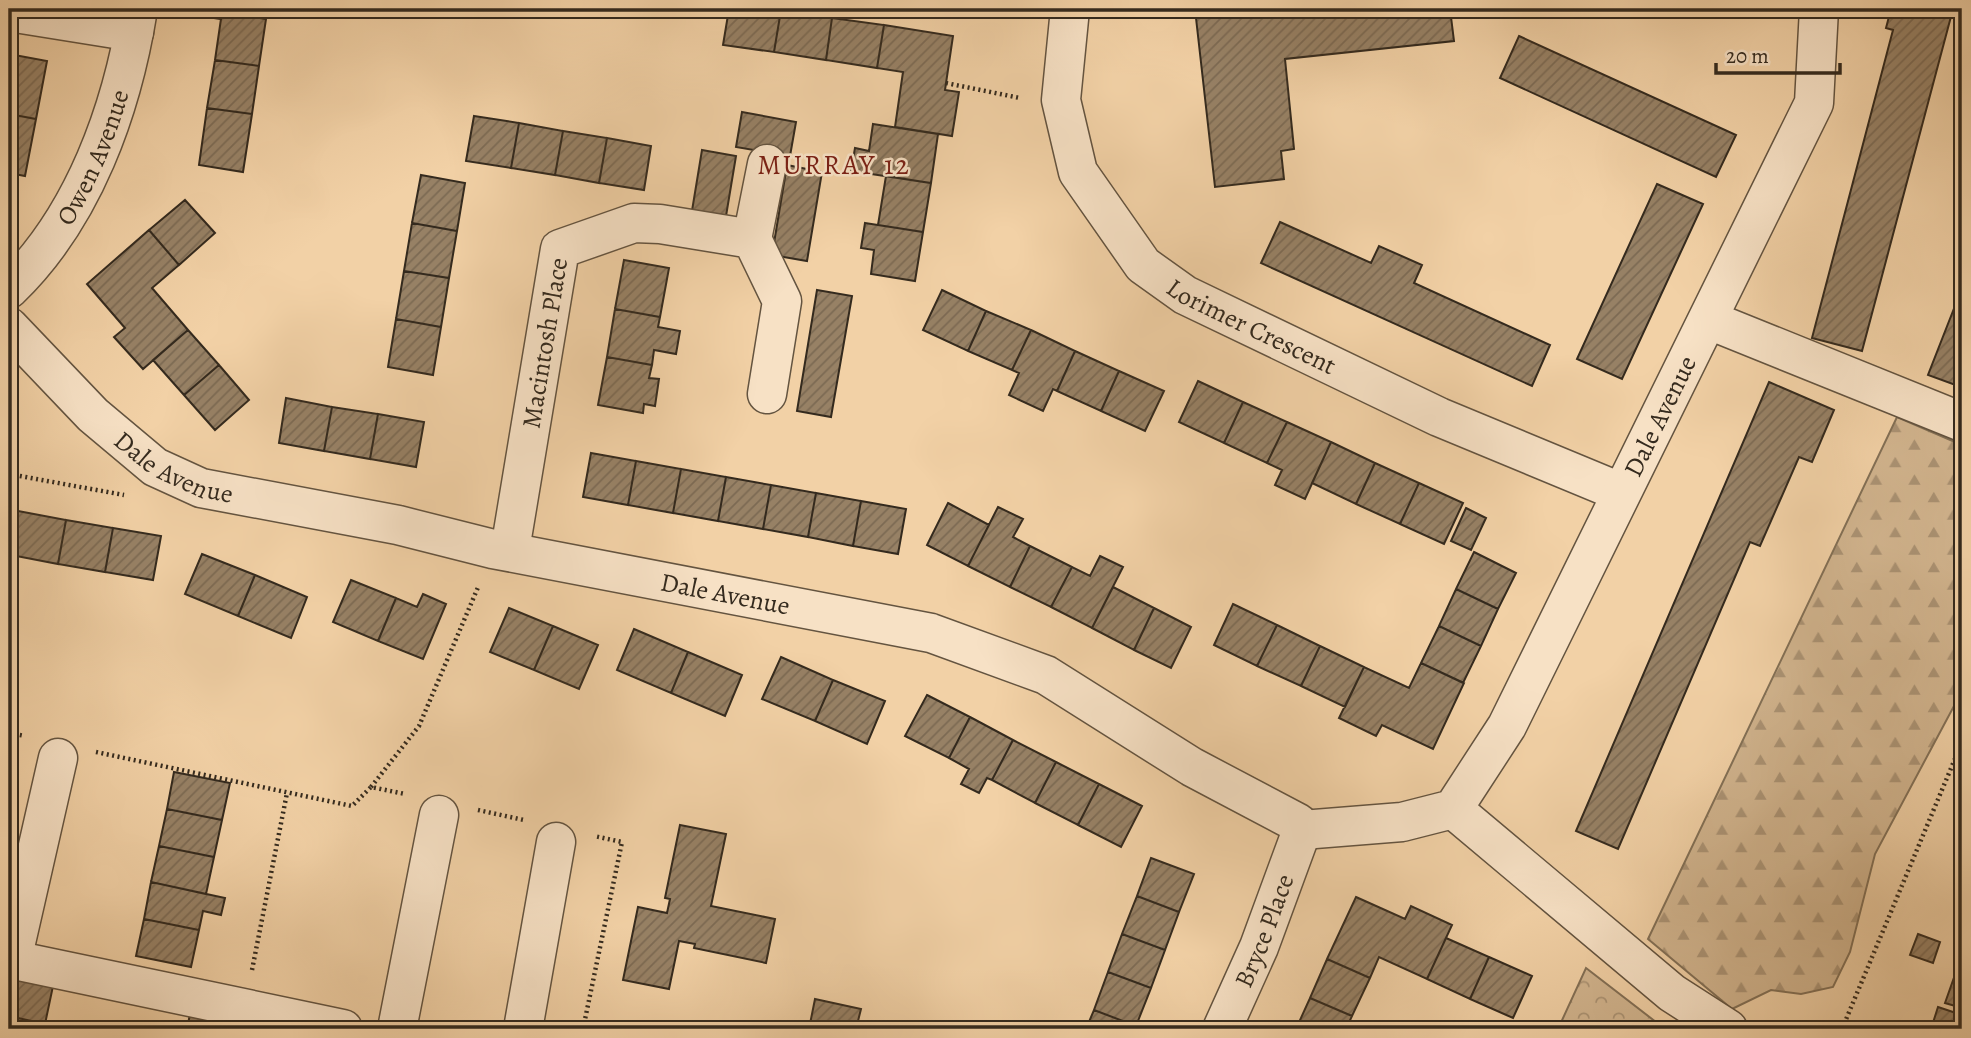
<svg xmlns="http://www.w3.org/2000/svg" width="1971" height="1038" font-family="Alegreya,serif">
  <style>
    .forest { fill: url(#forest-firs); stroke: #837056; stroke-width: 2 }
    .park { fill: url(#park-crowns); stroke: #837056; stroke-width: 2 }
    .building { fill: url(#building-hatch); stroke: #342a1e; stroke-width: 2 }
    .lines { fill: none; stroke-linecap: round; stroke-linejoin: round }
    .minor-casing { stroke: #645440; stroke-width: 41 }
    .path { stroke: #342a1e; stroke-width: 4.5; stroke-dasharray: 2 3.5; stroke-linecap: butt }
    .minor { stroke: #f7e1c5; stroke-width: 38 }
    .labels { text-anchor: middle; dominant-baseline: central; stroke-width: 5; stroke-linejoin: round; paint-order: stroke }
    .street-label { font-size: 26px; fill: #342a1e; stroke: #f7e1c5 }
    .neighbourhood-label { font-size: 28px; letter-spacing: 2px; fill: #7a1f14; stroke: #f7e1c5 }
  </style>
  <defs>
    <pattern id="forest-firs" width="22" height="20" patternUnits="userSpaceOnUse" patternTransform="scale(1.75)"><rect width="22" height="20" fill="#d2b58f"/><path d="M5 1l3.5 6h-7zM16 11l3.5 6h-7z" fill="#ab9374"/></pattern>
    <pattern id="park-crowns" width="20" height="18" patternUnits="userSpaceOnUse" patternTransform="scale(1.75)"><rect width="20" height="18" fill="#d2b58f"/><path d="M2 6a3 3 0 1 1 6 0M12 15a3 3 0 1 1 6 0" fill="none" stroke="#ab9374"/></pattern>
    <pattern id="building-hatch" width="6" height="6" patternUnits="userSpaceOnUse" patternTransform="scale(1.75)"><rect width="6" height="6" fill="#978165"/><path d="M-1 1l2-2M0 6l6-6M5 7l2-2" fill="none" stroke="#7c6a53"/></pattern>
  </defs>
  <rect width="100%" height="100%" fill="#f2d1a6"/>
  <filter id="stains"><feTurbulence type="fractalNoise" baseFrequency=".00286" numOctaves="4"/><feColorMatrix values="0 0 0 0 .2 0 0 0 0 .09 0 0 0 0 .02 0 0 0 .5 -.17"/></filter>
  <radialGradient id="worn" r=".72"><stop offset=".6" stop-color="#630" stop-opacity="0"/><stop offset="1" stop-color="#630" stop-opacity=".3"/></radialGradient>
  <path class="forest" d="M1897 417 1962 445V691L1875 854 1850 952 1833 987 1801 994 1771 990 1732 1009 1648 939Z"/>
  <path class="park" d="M1586 968 1665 1029H1558Z"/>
  <path class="building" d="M209 9H267L266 19 222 12 221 19 207 17Z
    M729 9 781 10 774 52 723 45Z
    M1195 9H1450L1454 41 1285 59 1294 149 1281 151 1284 179 1215 187Z
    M1891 9H1953L1862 351 1812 338 1893 30 1886 28Z
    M781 10 832 18 826 60 774 52Z
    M222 12 266 19 259 66 215 60Z
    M832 18 884 25 877 68 826 60Z
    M884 25 953 36 945 90 959 92 952 136 895 127 903 72 877 68Z
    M1519 36 1736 135 1716 177 1500 78Z
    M9 54 47 61 36 119 9 114Z
    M215 60 259 66 252 114 207 108Z
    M207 108 252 114 243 172 199 165Z
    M742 112 796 122 790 156 736 147Z
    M9 114 36 119 25 176 9 173Z
    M474 116 519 123 511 168 466 161Z
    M519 123 563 131 555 175 511 168Z
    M873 124 938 134 931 183 851 171 855 148 869 151Z
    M563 131 607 138 599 183 555 175Z
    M607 138 651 146 644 190 599 183Z
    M702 150 736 156 724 228 690 223Z
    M787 165 822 172 807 261 772 255Z
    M421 175 465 183 457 231 412 223Z
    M886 176 931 183 923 232 878 225Z
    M1657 184 1703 204 1622 379 1577 359Z
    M185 200 215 233 179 265 149 230Z
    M1280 222 1371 263 1379 246 1422 265 1414 283 1550 345 1532 386 1261 263Z
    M412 223 457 231 449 278 404 271Z
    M865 223 923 232 915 281 871 274 874 250 861 248Z
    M149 230 179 265 152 288 188 330 143 369 114 337 125 328 87 284Z
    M624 260 669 268 660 317 615 309Z
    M404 271 449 278 441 327 396 319Z
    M1962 288V385L1961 387 1928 375Z
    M817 290 852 296 831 417 797 411Z
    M942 290 986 311 968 351 923 330Z
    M615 309 660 317 658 327 680 331 676 354 654 350 652 365 607 357Z
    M986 311 1031 330 1012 370 968 351Z
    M396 319 441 327 433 375 388 367Z
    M188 330 219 365 184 395 153 360Z
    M1031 330 1075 351 1057 391 1053 389 1043 411 1009 395 1019 373 1012 370Z
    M1075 351 1119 371 1101 411 1057 391Z
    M607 357 652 365 649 378 659 379 655 406 644 404 643 413 598 405Z
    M219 365 249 400 215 430 184 395Z
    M1119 371 1164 391 1145 431 1101 411Z
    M1198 381 1243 402 1224 443 1179 422Z
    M1769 382 1834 410 1812 462 1799 457 1760 546 1750 542 1618 849 1576 831Z
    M286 398 332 407 324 451 279 443Z
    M1243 402 1287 422 1267 463 1224 443Z
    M332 407 378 414 370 459 324 451Z
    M378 414 424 422 416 467 370 459Z
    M1287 422 1331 442 1305 499 1275 485 1282 470 1267 463Z
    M1331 442 1375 463 1356 504 1312 483Z
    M591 453 636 461 628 505 583 497Z
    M636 461 681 469 673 513 628 505Z
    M1375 463 1419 483 1400 524 1356 504Z
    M681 469 726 477 718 521 673 513Z
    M726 477 771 485 763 529 718 521Z
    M1419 483 1463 503 1444 544 1400 524Z
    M771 485 816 493 808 537 763 529Z
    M816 493 861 501 853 546 808 537Z
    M861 501 906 509 898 554 853 546Z
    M948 503 989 525 968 566 927 545Z
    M998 507 1023 519 1013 537 1030 546 1010 587 968 566Z
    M1466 508 1486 518 1471 550 1451 541Z
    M9 510 18 511 11 555H9Z
    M18 511 66 520 58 564 11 555Z
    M66 520 113 528 105 572 58 564Z
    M113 528 161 536 153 580 105 572Z
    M1030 546 1072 567 1051 607 1010 587Z
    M1474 552 1516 573 1498 609 1456 589Z
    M202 554 255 575 238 616 185 594Z
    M1100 556 1123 567 1092 628 1051 607 1072 567 1090 576Z
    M255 575 307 597 291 638 238 616Z
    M351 580 396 598 378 641 333 622Z
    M1113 587 1154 608 1134 650 1092 628Z
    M1456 589 1498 609 1481 646 1439 626Z
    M423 594 446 604 423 659 378 641 396 598 417 607Z
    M1233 604 1277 625 1257 666 1214 645Z
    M509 608 553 626 534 670 490 652Z
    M1154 608 1191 627 1171 668 1134 650Z
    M1277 625 1320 646 1301 686 1257 666Z
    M553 626 598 645 579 689 534 670Z
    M1439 626 1481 646 1463 683 1421 663Z
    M634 629 688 652 671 693 617 670Z
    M1320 646 1364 667 1345 707 1301 686Z
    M688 652 742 675 725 716 671 693Z
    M781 657 833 680 815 721 762 699Z
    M1421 663 1464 683 1433 749 1382 725 1376 736 1339 718 1364 667 1409 688Z
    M833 680 885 701 867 744 815 721Z
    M927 695 970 717 949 758 905 736Z
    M970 717 1013 740 992 780 987 778 979 793 961 784 969 769 949 758Z
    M1013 740 1056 762 1035 803 992 780Z
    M1056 762 1099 784 1078 825 1035 803Z
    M174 772 230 783 222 820 167 809Z
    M1099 784 1142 806 1121 847 1078 825Z
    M167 809 222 820 214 857 159 846Z
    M680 825 726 834 711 906 775 919 766 963 694 948 695 944 679 941 669 989 623 980 638 907 667 913 670 899 665 898Z
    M159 846 214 857 206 894 151 882Z
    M1151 858 1194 874 1179 912 1137 896Z
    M151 882 225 898 221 915 203 911 199 930 144 919Z
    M1137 896 1179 912 1165 950 1122 934Z
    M1356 897 1405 919 1411 906 1452 925 1427 979 1379 957 1370 978 1327 959Z
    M144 919 199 930 191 967 136 956Z
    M1122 934 1165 950 1151 988 1108 972Z
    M1918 934 1940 942 1933 963 1910 955Z
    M1446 938 1489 957 1470 999 1427 979Z
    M1489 957 1532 976 1513 1018 1470 999Z
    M1327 959 1370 978 1352 1016 1310 998Z
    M1957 969 1962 971V1008L1945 1003Z
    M1108 972 1151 988 1136 1026 1094 1010Z
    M9 977 53 986 45 1024 9 1016Z
    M1310 998 1352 1016 1346 1029H1296Z
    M815 999 861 1009 856 1029H809Z
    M1938 1007 1962 1015V1029H1931Z
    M1094 1010 1136 1026 1135 1029H1086Z
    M190 1014 246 1026 245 1029H187Z
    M9 1016 45 1024 44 1029H9Z"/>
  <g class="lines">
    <g class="minor-casing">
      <g id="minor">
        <path id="s1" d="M1070 9 1061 100 1078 172 1143 265 1185 295 1439 417 1620 492"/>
        <path d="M9 12 134 32"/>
        <path d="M752 239 767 164"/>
        <path id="s2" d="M9 289C84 217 122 109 138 9"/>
        <path d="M1709 320 1962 422"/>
        <path id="s3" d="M9 327 93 415 155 467 201 488 398 525 493 549 931 633 1046 675 1192 767 1298 823 1302 830 1402 822 1453 809 1507 726 1814 103 1819 9"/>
        <path id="s4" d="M510 550 560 249 634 223 660 224 752 239 782 301 767 394"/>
        <path d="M1453 809 1672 993 1728 1029"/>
        <path d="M9 959 343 1029"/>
        <path d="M12 960 58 758"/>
        <path d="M397 1029 439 815"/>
        <path d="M523 1029 556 842"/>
        <path id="s5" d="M1222 1029 1259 947 1302 830"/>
      </g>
    </g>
    <path class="path" d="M946 83 1020 98
      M9 474 124 495
      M9 733 25 736
      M96 752 352 806 371 787 405 794
      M371 787 419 726 479 585
      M478 810 524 820
      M252 970 287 793
      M583 1029 622 842 594 836
      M1842 1029 1962 742"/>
    <use href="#minor" class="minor"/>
  </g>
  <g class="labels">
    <g class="street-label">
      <text stroke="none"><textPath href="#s2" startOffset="158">Owen Avenue</textPath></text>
      <text stroke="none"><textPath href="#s1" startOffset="404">Lorimer Crescent</textPath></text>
      <text stroke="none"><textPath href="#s4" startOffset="210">Macintosh Place</textPath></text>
      <text stroke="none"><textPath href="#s3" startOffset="2018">Dale Avenue</textPath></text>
      <text stroke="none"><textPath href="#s3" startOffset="220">Dale Avenue</textPath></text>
      <text stroke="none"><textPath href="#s3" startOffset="788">Dale Avenue</textPath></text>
      <text stroke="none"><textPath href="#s5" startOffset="107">Bryce Place</textPath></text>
    </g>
    <g class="neighbourhood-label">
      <text x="834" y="165">MURRAY 12</text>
    </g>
  </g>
  <rect width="1971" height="1038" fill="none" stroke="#f2d1a6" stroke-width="35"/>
  <rect x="10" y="10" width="1950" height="1017" fill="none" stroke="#342a1e" stroke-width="3.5"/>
  <rect x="18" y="18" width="1936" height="1003" fill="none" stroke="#342a1e" stroke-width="2"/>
  <path d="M1716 63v10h124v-10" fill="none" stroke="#342a1e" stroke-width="3.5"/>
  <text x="1726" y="63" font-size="21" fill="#342a1e" stroke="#f7e1c5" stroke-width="5" paint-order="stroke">20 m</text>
  <rect width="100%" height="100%" filter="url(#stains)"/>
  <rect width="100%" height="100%" fill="url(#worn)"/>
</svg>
